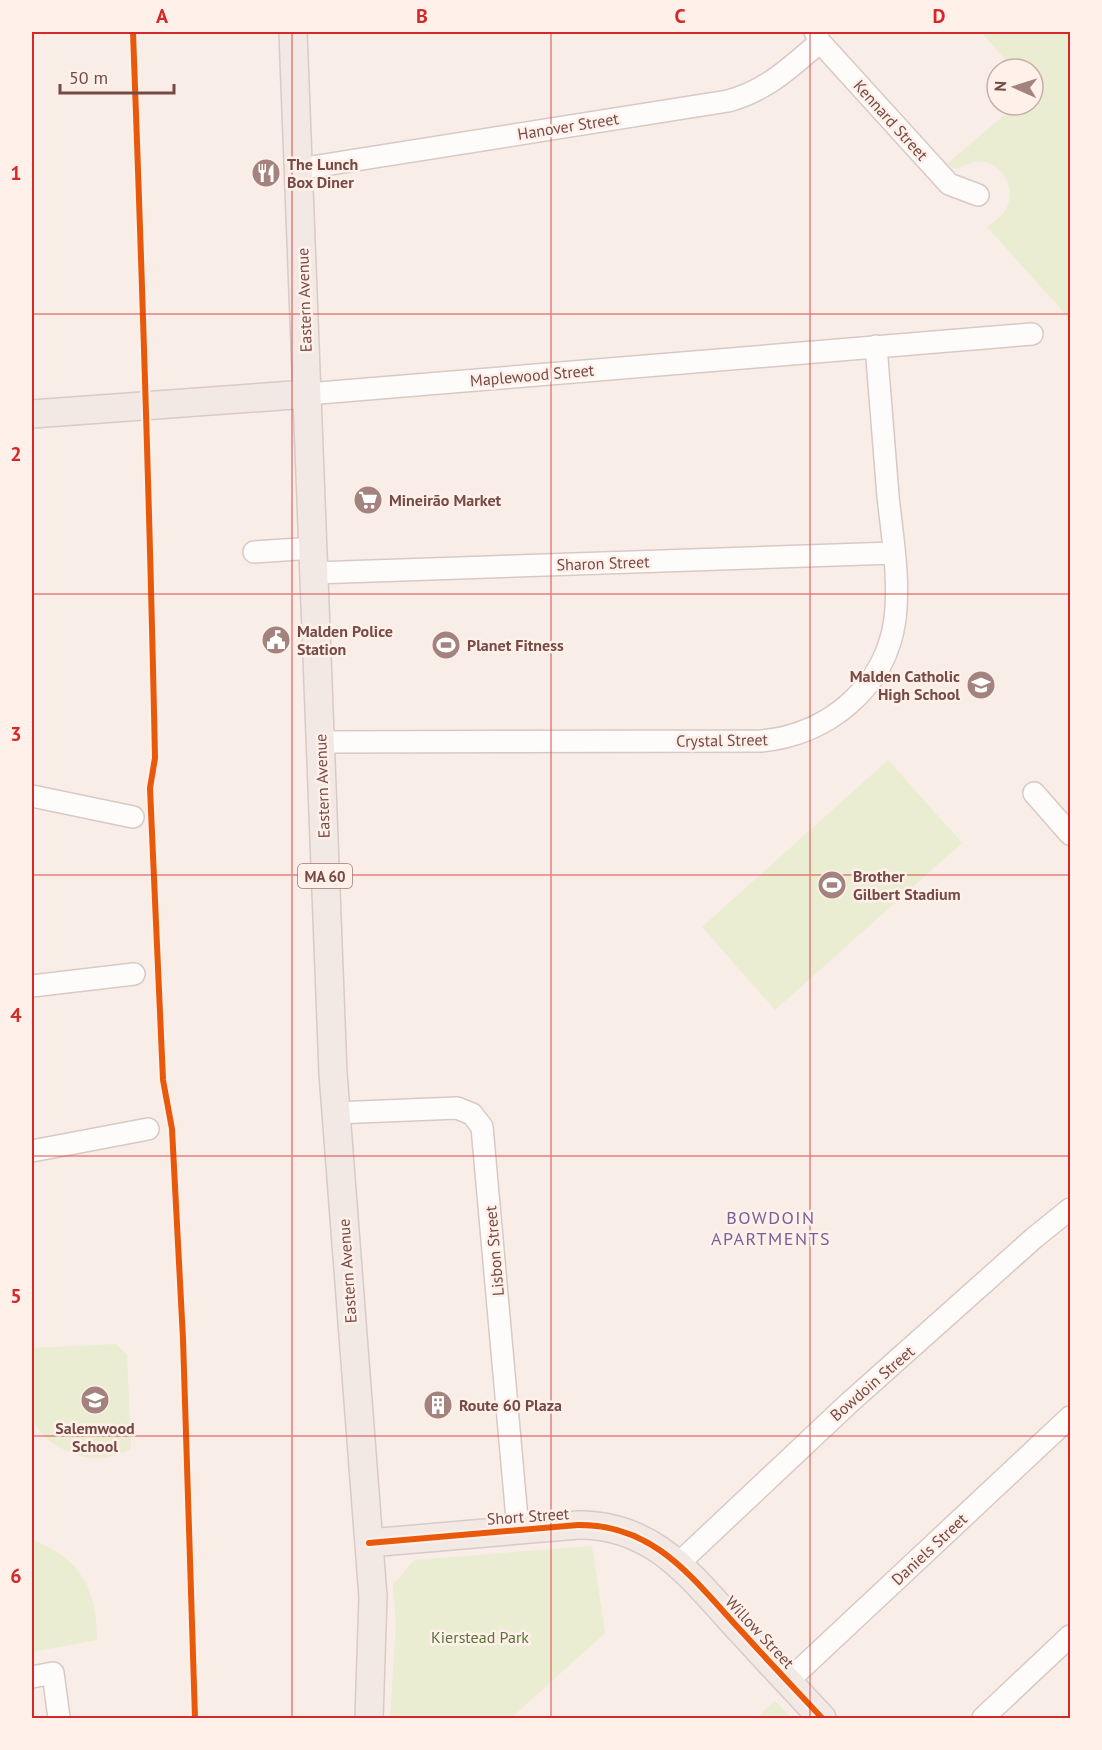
<svg xmlns="http://www.w3.org/2000/svg" width="1102" height="1750" font-family="'PT Sans',sans-serif">
  <style>
    .green { fill: #eaedd1 }
    .lines { fill: none; stroke-linecap: round; stroke-linejoin: round }
    .minor-casing { stroke: #d9c9c5; stroke-width: 24 }
    .major-casing { stroke: #d9cac7; stroke-width: 30 }
    .minor { stroke: #fefcfb; stroke-width: 21 }
    .major { stroke: #f2e9e4; stroke-width: 27 }
    .cycleway-casing { stroke: #fff0e9; stroke-width: 10 }
    .cycleway { stroke: #e8590c; stroke-width: 6 }
    .grid { fill: none; stroke: #d62828; stroke-width: 1.5; stroke-opacity: 0.55 }
    .labels { text-anchor: middle; dominant-baseline: central; stroke-width: 5; stroke-linejoin: round; paint-order: stroke }
    .shield { fill: #fff0e9; stroke: #a07c77; stroke-width: 1.5 }
    .shield-label { font-size: 15px; font-weight: bold; fill: #774a46 }
    .street-label { font-size: 16px; fill: #774a46; stroke: #fff0e9 }
    .poi-label { font-size: 16px; font-weight: bold; fill: #774a46; stroke: #fff0e9; text-anchor: start }
    .park-label { font-size: 16px; fill: #597338; stroke: #fff0e9 }
    .neighbourhood-label { font-size: 18px; letter-spacing: 1.5px; fill: #77619b; stroke: #fff0e9 }
    .neatline { fill: none; stroke: #d62828; stroke-width: 2 }
    .grid-label { font-size: 20px; text-anchor: middle; font-weight: bold; fill: #d62828 }
  </style>
  <rect width="100%" height="100%" fill="#f8ede7"/>
  <path class="green" d="M981 32H1070V319L987 227C994 221 1003 216 1007 207 1017 186 999 158 974 162 968 163 962 167 956 169L947 164 1016 105H1033V69H1014Z
    M888 760 962 843 775 1010 702 927Z
    M116 1344 127 1355 131 1449C123 1452 114 1456 105 1458 79 1461 41 1444 32 1417 29 1408 30 1359 32 1348Z
    M32 1540C81 1558 97 1589 97 1640L32 1652Z
    M592 1546 605 1633 511 1718H390L396 1624 393 1585 414 1560Z
    M775 1701 792 1718H756Z"/>
  <g class="lines">
    <g class="minor-casing">
      <path id="minor" d="M815 32 820 42 949 184 978 195
        M299 169 728 101C766 91 791 67 820 42
        M307 394 1032 334
        M254 552 313 548
        M314 573 893 553
        M320 742 761 741C828 735 886 687 895 619 900 579 892 535 888 496 884 446 880 396 876 346
        M1034 793 1070 834
        M32 796 133 817
        M32 986 134 974
        M335 1113 457 1108 472 1114 482 1127 518 1530
        M32 1151 148 1129
        M679 1563 849 1403 1034 1238 1070 1209
        M32 1677 53 1673 59 1718
        M788 1681 1070 1417
        M983 1718 1070 1636"/>
    </g>
    <g class="major-casing">
      <path id="major" d="M293 32 333 1073 373 1597 369 1718
        M32 414 307 394
        M369 1543 578 1525C657 1524 695 1582 744 1634 770 1663 796 1690 822 1718"/>
    </g>
    <use href="#minor" class="minor"/>
    <use href="#major" class="major"/>
    <g class="cycleway-casing">
      <path id="cycleway" d="M133 32C142 274 150 516 155 758L150 788 163 1080 172 1129 183 1339 195 1718
        M369 1543 578 1525C657 1524 695 1582 744 1634 770 1663 796 1690 822 1718"/>
    </g>
    <use href="#cycleway" class="cycleway"/>
  </g>
  <path class="grid" d="M292 32V1718M551 32V1718M810 32V1718M32 314H1070M32 594H1070M32 875H1070M32 1156H1070M32 1436H1070"/>
  <defs>
    <g id="restaurant-disc" transform="scale(1.5)"><circle r="9.5" fill="#a4837e" stroke="#fff0e9"/><path d="M-5-6h1v4h1v-4h1v4h1v-4h1v5L-1.5 .5V6h-2V.5L-5-1ZM5-6V6H3V1.5H1.5Q1.5-4 5-6Z" fill="#fff"/></g>
    <g id="supermarket-disc" transform="scale(1.5)"><circle r="9.5" fill="#a4837e" stroke="#fff0e9"/><path d="M-6-5.5h2.5l.6 2H6L4.5 2H-2.5L-4.4-4H-6ZM-1.5 3.2a1.3 1.3 0 1 0 .1 0ZM3 3.2a1.3 1.3 0 1 0 .1 0Z" fill="#fff"/></g>
    <g id="civic-disc" transform="scale(1.5)"><circle r="9.5" fill="#a4837e" stroke="#fff0e9"/><path d="M-.6-6.5H3V-4.5H.6V-3L4-1V1h2V6H-6V1h2V-1L-.6-3ZM-1.2 2.5V6h2.4V2.5Z" fill="#fff"/></g>
    <g id="stadium-disc" transform="scale(1.5)"><circle r="9.5" fill="#a4837e" stroke="#fff0e9"/><path d="M0-5a6.5 5 0 1 0 0 10a6.5 5 0 1 0 0-10ZM-3.5-1.8h7v3.6h-7Z" fill="#fff"/></g>
    <g id="school-disc" transform="scale(1.5)"><circle r="9.5" fill="#a4837e" stroke="#fff0e9"/><path d="M0-5L7-2L0 1L-7-2ZM-4 1L0 2.5L4 1V4Q0 6-4 4Z" fill="#fff"/></g>
    <g id="building-disc" transform="scale(1.5)"><circle r="9.5" fill="#a4837e" stroke="#fff0e9"/><path d="M-4-6H4V6H1V3H-1V6H-4ZM-2.5-4.3h1.7v1.8h-1.7ZM.8-4.3h1.7v1.8H.8ZM-2.5-1h1.7V.8h-1.7ZM.8-1h1.7V.8H.8Z" fill="#fff"/></g>
  </defs>
  <g fill-rule="evenodd">
    <use href="#restaurant-disc" x="266" y="173"/>
    <use href="#supermarket-disc" x="368" y="500"/>
    <use href="#civic-disc" x="276" y="640"/>
    <use href="#stadium-disc" x="446" y="645"/>
    <use href="#school-disc" x="981" y="685"/>
    <use href="#stadium-disc" x="832" y="885"/>
    <use href="#school-disc" x="95" y="1400"/>
    <use href="#building-disc" x="438" y="1405"/>
  </g>
  <g class="labels">
    <rect class="shield" x="298" y="864" width="54" height="24" rx="4.5"/>
    <g class="shield-label">
      <text x="325" y="876">MA 60</text>
    </g>
    <g class="street-label">
      <text transform="translate(891 120) rotate(48)">Kennard Street</text>
      <text transform="translate(568 126) rotate(-9)">Hanover Street</text>
      <text transform="translate(304 300) rotate(-92)">Eastern Avenue</text>
      <text transform="translate(532 375) rotate(-5)">Maplewood Street</text>
      <text transform="translate(603 563) rotate(-2)">Sharon Street</text>
      <text transform="translate(722 740) rotate(-1)">Crystal Street</text>
      <text transform="translate(322 786) rotate(-92)">Eastern Avenue</text>
      <text transform="translate(494 1251) rotate(-95)">Lisbon Street</text>
      <text transform="translate(347 1271) rotate(-94)">Eastern Avenue</text>
      <text transform="translate(872 1383) rotate(-41)">Bowdoin Street</text>
      <text transform="translate(528 1516) rotate(-4)">Short Street</text>
      <text transform="translate(929 1549) rotate(-43)">Daniels Street</text>
      <text transform="translate(760 1632) rotate(47)">Willow Street</text>
    </g>
    <g class="poi-label">
      <text x="287" y="164">The Lunch<tspan x="287" dy="18">Box Diner</tspan></text>
      <text x="389" y="500">Mineirão Market</text>
      <text x="297" y="631">Malden Police<tspan x="297" dy="18">Station</tspan></text>
      <text x="467" y="645">Planet Fitness</text>
      <text x="960" y="676" text-anchor="end">Malden Catholic<tspan x="960" dy="18">High School</tspan></text>
      <text x="853" y="876">Brother<tspan x="853" dy="18">Gilbert Stadium</tspan></text>
      <text x="459" y="1405">Route 60 Plaza</text>
      <text x="95" y="1428" text-anchor="middle">Salemwood<tspan x="95" dy="18">School</tspan></text>
    </g>
    <g class="park-label">
      <text x="480" y="1637">Kierstead Park</text>
    </g>
    <g class="neighbourhood-label">
      <text x="771" y="1217">BOWDOIN<tspan x="771" dy="21">APARTMENTS</tspan></text>
    </g>
  </g>
  <rect width="1102" height="1750" fill="none" stroke="#fff0e9" stroke-width="66"/>
  <g transform="translate(1015 87) rotate(273)"><circle r="28" fill="#fff0e9" stroke="#c9aea8" stroke-width="1.5"/>
  <path d="M0-4.5L10 22L0 15L-10 22Z" fill="#a4837e"/>
  <text y="-9" font-size="16" font-weight="bold" text-anchor="middle" fill="#774a46">N</text>
  </g>
  <path d="M60 84v9h114v-9" fill="none" stroke="#774a46" stroke-width="3"/>
  <text x="69" y="84" font-size="18" fill="#774a46" stroke="#fff0e9" stroke-width="4.5" paint-order="stroke">50 m</text>
  <rect x="33" y="33" width="1036" height="1684" class="neatline"/>
  <g class="grid-label">
    <text x="162" y="23">A</text>
    <text x="422" y="23">B</text>
    <text x="680" y="23">C</text>
    <text x="939" y="23">D</text>
    <text x="16" y="180">1</text>
    <text x="16" y="461">2</text>
    <text x="16" y="741">3</text>
    <text x="16" y="1022">4</text>
    <text x="16" y="1303">5</text>
    <text x="16" y="1583">6</text>
  </g>
</svg>
